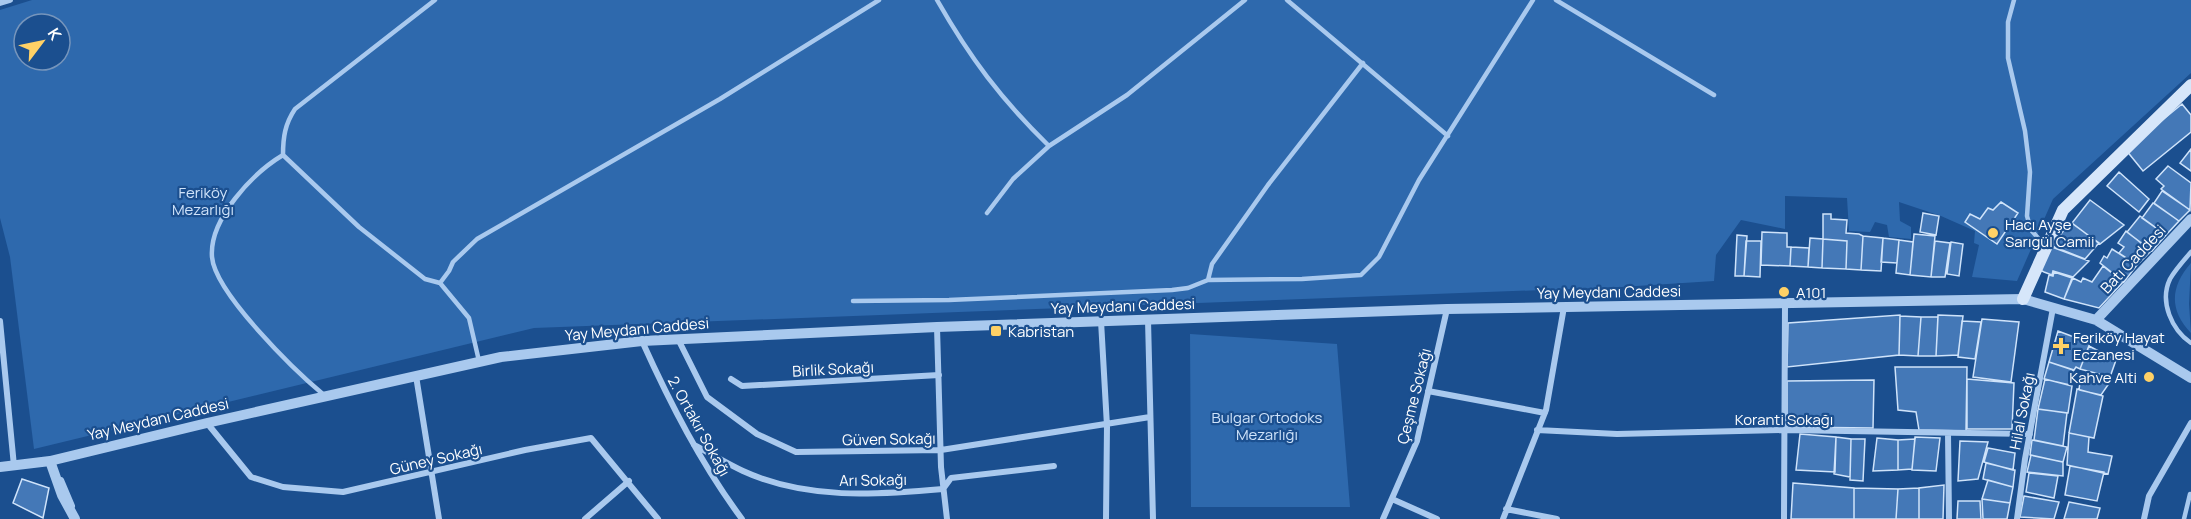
<svg xmlns="http://www.w3.org/2000/svg" width="2191" height="519" font-family="Manrope,sans-serif">
  <style>
    .green { fill: #2e69ad; fill-rule: evenodd }
    .building { fill: #4478b7; stroke: #cfe3fa; stroke-width: 1.5 }
    .lines { fill: none; stroke-linecap: round; stroke-linejoin: round }
    .service { stroke: #a9c9ee; stroke-width: 4.5 }
    .minor { stroke: #a9c9ee; stroke-width: 6 }
    .tertiary { stroke: #a9c9ee; stroke-width: 10 }
    .secondary { stroke: #d6e6fa; stroke-width: 12 }
    .poi-dot { fill: #ffd166; stroke: #1b4f8f; stroke-width: 2 }
    .labels { text-anchor: middle; dominant-baseline: central; stroke-width: 4.5; stroke-linejoin: round; paint-order: stroke }
    .park-label { font-size: 15px; fill: #cfe3fa; stroke: #1b4f8f }
    .poi-label { font-size: 15px; fill: #fff; stroke: #1b4f8f; text-anchor: start }
    .street-label { font-size: 15px; fill: #fff; stroke: #1b4f8f }
  </style>
  <rect width="100%" height="100%" fill="#1b4f8f"/>
  <path class="green" d="M32 0H2191V73L2053 199 2017 281 1972 277 1979 245 1974 243 1975 231 1941 216 1899 202 1900 221 1911 227V239L1889 237 1887 225 1875 222 1870 232 1849 231 1847 198 1785 196V229L1741 220 1716 255 1714 281 1621 287 534 328 34 449 10 257 0 218V10ZM24 24H60V60H24Z
    M2191 263 2189 304 2191 333C2169 310 2170 287 2191 263Z
    M1190 334 1337 344 1350 507H1191Z"/>
  <path class="building" d="M2182 104 2191 115V132L2143 171 2126 150Z
    M2191 149V171L2180 163Z
    M2168 166 2191 183 2190 210 2161 189 2164 186 2156 179Z
    M2119 172 2149 199 2139 212 2107 186Z
    M2162 191 2190 210 2179 221 2154 203Z
    M2090 200 2124 225 2100 244 2072 223Z
    M2001 202 2018 213 1997 244 1965 222 1970 214 1980 219 1988 208 1993 210Z
    M2153 203 2179 221 2166 235 2142 218Z
    M1923 213 1939 216 1936 235 1920 232Z
    M1823 214H1831V219L1847 220 1846 233 1859 234 1863 236 1861 270 1846 269 1847 241 1823 239Z
    M2140 216 2166 235 2152 251 2127 232Z
    M2070 222 2099 243 2085 259 2052 246Z
    M2126 231 2151 251 2137 265 2119 253 2124 247 2118 243Z
    M1762 232 1787 233V247H1791L1790 266 1761 265Z
    M1914 234 1935 236 1931 277 1910 275Z
    M1737 235 1747 236 1744 276H1735Z
    M1863 236 1883 238 1881 271 1861 270Z
    M1810 238 1823 239 1822 268 1808 267Z
    M1883 238 1899 240 1897 263 1881 262Z
    M1823 239 1847 241 1846 269 1822 268Z
    M1899 240 1913 242 1910 275 1896 273Z
    M1746 241H1761L1760 277 1744 276Z
    M1935 241 1950 243 1945 277H1931Z
    M1951 242 1963 244 1959 276 1947 274Z
    M1791 247 1809 248 1808 267 1790 266Z
    M2052 247 2089 261 2073 277 2053 271 2052 275 2044 272 2040 270Z
    M2112 249 2137 265 2124 282 2100 263 2104 256 2107 258Z
    M2103 266 2123 282 2099 308 2064 299 2073 278 2081 282 2083 278 2092 282Z
    M2054 272 2072 278 2064 299 2045 292 2049 275 2053 276Z
    M1900 315 1899 355 1787 367 1788 323Z
    M1938 315 1963 316 1958 355 1936 356Z
    M1900 316 1921 317 1918 356 1899 355Z
    M1921 317H1938L1936 356H1918Z
    M1982 319 2019 322 2011 382 1973 377Z
    M1962 321 1981 322 1975 359 1958 357Z
    M2058 331 2090 343 2080 369 2076 367 2074 370 2049 362Z
    M2089 346 2116 360 2110 377 2080 369Z
    M2049 362 2073 370 2070 385 2044 379Z
    M1895 367H1967L1966 431 1919 430 1916 412 1898 410Z
    M2081 374 2110 382 2101 395 2079 390Z
    M1967 379 2014 383 2012 429H1967Z
    M2045 379 2072 386 2068 413 2038 409Z
    M1874 380 1873 428 1787 427V381Z
    M2077 389 2103 396 2094 438 2069 433Z
    M2038 409 2067 413 2063 446 2034 440Z
    M2069 433 2089 437 2088 452 2112 456 2108 474 2067 465Z
    M1800 434 1836 437 1835 472 1796 470Z
    M1836 437 1851 439 1850 477 1834 474Z
    M1915 437 1940 438 1936 471 1912 470Z
    M1877 438 1898 440V470L1873 471Z
    M1851 439H1865L1863 481 1850 480Z
    M1915 439 1912 469 1898 470V440Z
    M2032 440 2067 447 2063 462 2030 455Z
    M1960 441 1988 442 1978 479 1958 481Z
    M1988 448 2015 453 2013 470 1984 462Z
    M2031 455 2063 462V476L2027 472Z
    M1986 463 2015 470 2013 487 1983 479Z
    M2070 466 2104 472 2097 501 2065 495Z
    M2029 473 2058 476 2054 498 2026 492Z
    M22 479 49 488 43 518 13 503Z
    M1988 480 2013 487 2010 503 1982 499Z
    M1793 483 1854 488V519H1791Z
    M1944 485 1943 519H1919V488Z
    M1854 488 1898 489 1896 519H1854Z
    M1919 488V519H1896L1898 489Z
    M2024 496 2059 502 2054 519 2020 517Z
    M1982 499 2010 503 2007 519H1983Z
    M1958 501H1980L1981 519H1957Z
    M2069 502 2100 508 2097 519H2064Z"/>
  <g class="lines">
    <path class="service" d="M937 0C970 58 1001 99 1049 146
      M1287 0 1448 136
      M1556 0 1714 95
      M2014 0 2008 22V58L2025 131 2030 172 2027 216 2031 230 2045 246
      M283 155C283 137 285 124 295 109L435 0
      M987 213 1013 179 1049 146 1127 95 1245 0
      M2191 252C2184 260 2175 270 2170 279 2159 302 2172 330 2191 343
      M1208 280 1302 279 1361 275 1379 257 1419 180 1533 0
      M440 283 469 318 479 361
      M853 301 949 300 1172 290 1188 288 1208 280 1212 264 1268 185 1363 63
      M324 395C295 371 215 293 212 257 209 219 253 173 283 155L359 227 425 279 440 283 449 271 453 262 477 239 720 99 879 0
      M2184 519 2190 494"/>
    <path class="minor" d="M0 3 10 0
      M1148 320 1153 519
      M0 321 14 466
      M1101 321 1107 426 1106 519
      M937 327 941 467 947 519
      M678 339 707 397 757 434 796 452 941 450 1150 417
      M642 341C670 403 701 464 742 519
      M416 376 439 519
      M731 379 742 386 939 375
      M1428 391 1545 413
      M207 423 251 477 283 487 343 492 525 450 591 438 658 519
      M1537 430 1617 434 1785 430 2030 434
      M1948 433 1949 519
      M694 445C710 453 726 463 743 471 806 500 876 495 943 489L951 478 1054 466
      M61 480 72 506
      M1392 499 1437 519
      M1506 509 1557 519
      M585 519 629 481
      M1383 519 1417 441 1447 309
      M1503 519 1546 410 1564 307
      M1784 519 1785 304
      M2017 519 2025 459 2053 308
      M2144 519 2149 496 2191 423"/>
    <path class="tertiary" d="M2096 320 2191 219
      M50 461 62 495 75 519
      M0 467 50 461 207 423 501 357 642 341 937 327 1447 309 2023 299 2096 320 2191 378"/>
    <path class="secondary" d="M2023 299 2063 210 2191 85"/>
  </g>
  <g class="poi-dot">
    <circle cx="1993" cy="233" r="6"/>
    <circle cx="1784" cy="292" r="6"/>
    <rect x="990" y="325" width="12" height="12" rx="3"/>
    <path d="M2058 337h6v6h6v6h-6v6h-6v-6h-6v-6h6z"/>
    <circle cx="2149" cy="377" r="6"/>
  </g>
  <g class="labels">
    <g class="park-label">
      <text x="203" y="192">Feriköy<tspan x="203" dy="17">Mezarlığı</tspan></text>
      <text x="1267" y="417">Bulgar Ortodoks<tspan x="1267" dy="17">Mezarlığı</tspan></text>
    </g>
    <g class="poi-label">
      <text x="2005" y="224">Hacı Ayşe<tspan x="2005" dy="17">Sarıgül Camii</tspan></text>
      <text x="1796" y="292">A101</text>
      <text x="1008" y="331">Kabristan</text>
      <text x="2073" y="337">Feriköy Hayat<tspan x="2073" dy="17">Eczanesi</tspan></text>
      <text x="2137" y="377" text-anchor="end">Kahve Alti</text>
    </g>
    <g class="street-label">
      <text transform="translate(2133 259) rotate(-47)">Batı Caddesi</text>
      <text transform="translate(1609 292) rotate(-1)">Yay Meydanı Caddesi</text>
      <text transform="translate(1123 306) rotate(-2)">Yay Meydanı Caddesi</text>
      <text transform="translate(637 329) rotate(-5)">Yay Meydanı Caddesi</text>
      <text transform="translate(833 369) rotate(-3)">Birlik Sokağı</text>
      <text transform="translate(1414 396) rotate(-76)">Çeşme Sokağı</text>
      <text transform="translate(2022 411) rotate(-79)">Hilal Sokağı</text>
      <text transform="translate(158 419) rotate(-13)">Yay Meydanı Caddesi</text>
      <text x="1784" y="419">Koranti Sokağı</text>
      <text transform="translate(699 426) rotate(61)">2. Ortakır Sokağı</text>
      <text transform="translate(889 439) rotate(-1)">Güven Sokağı</text>
      <text transform="translate(436 459) rotate(-13)">Güney Sokağı</text>
      <text transform="translate(873 480) rotate(-1)">Arı Sokağı</text>
    </g>
  </g>
  <g transform="translate(42 42) rotate(58)"><circle r="28" fill="#1b4f8f" stroke="#7695bc" stroke-width="1.5"/>
  <path d="M0-4.5L10 22L0 15L-10 22Z" fill="#ffd166"/>
  <text y="-9" font-size="16" font-weight="bold" text-anchor="middle" fill="#ffffff">K</text>
  </g>
</svg>
